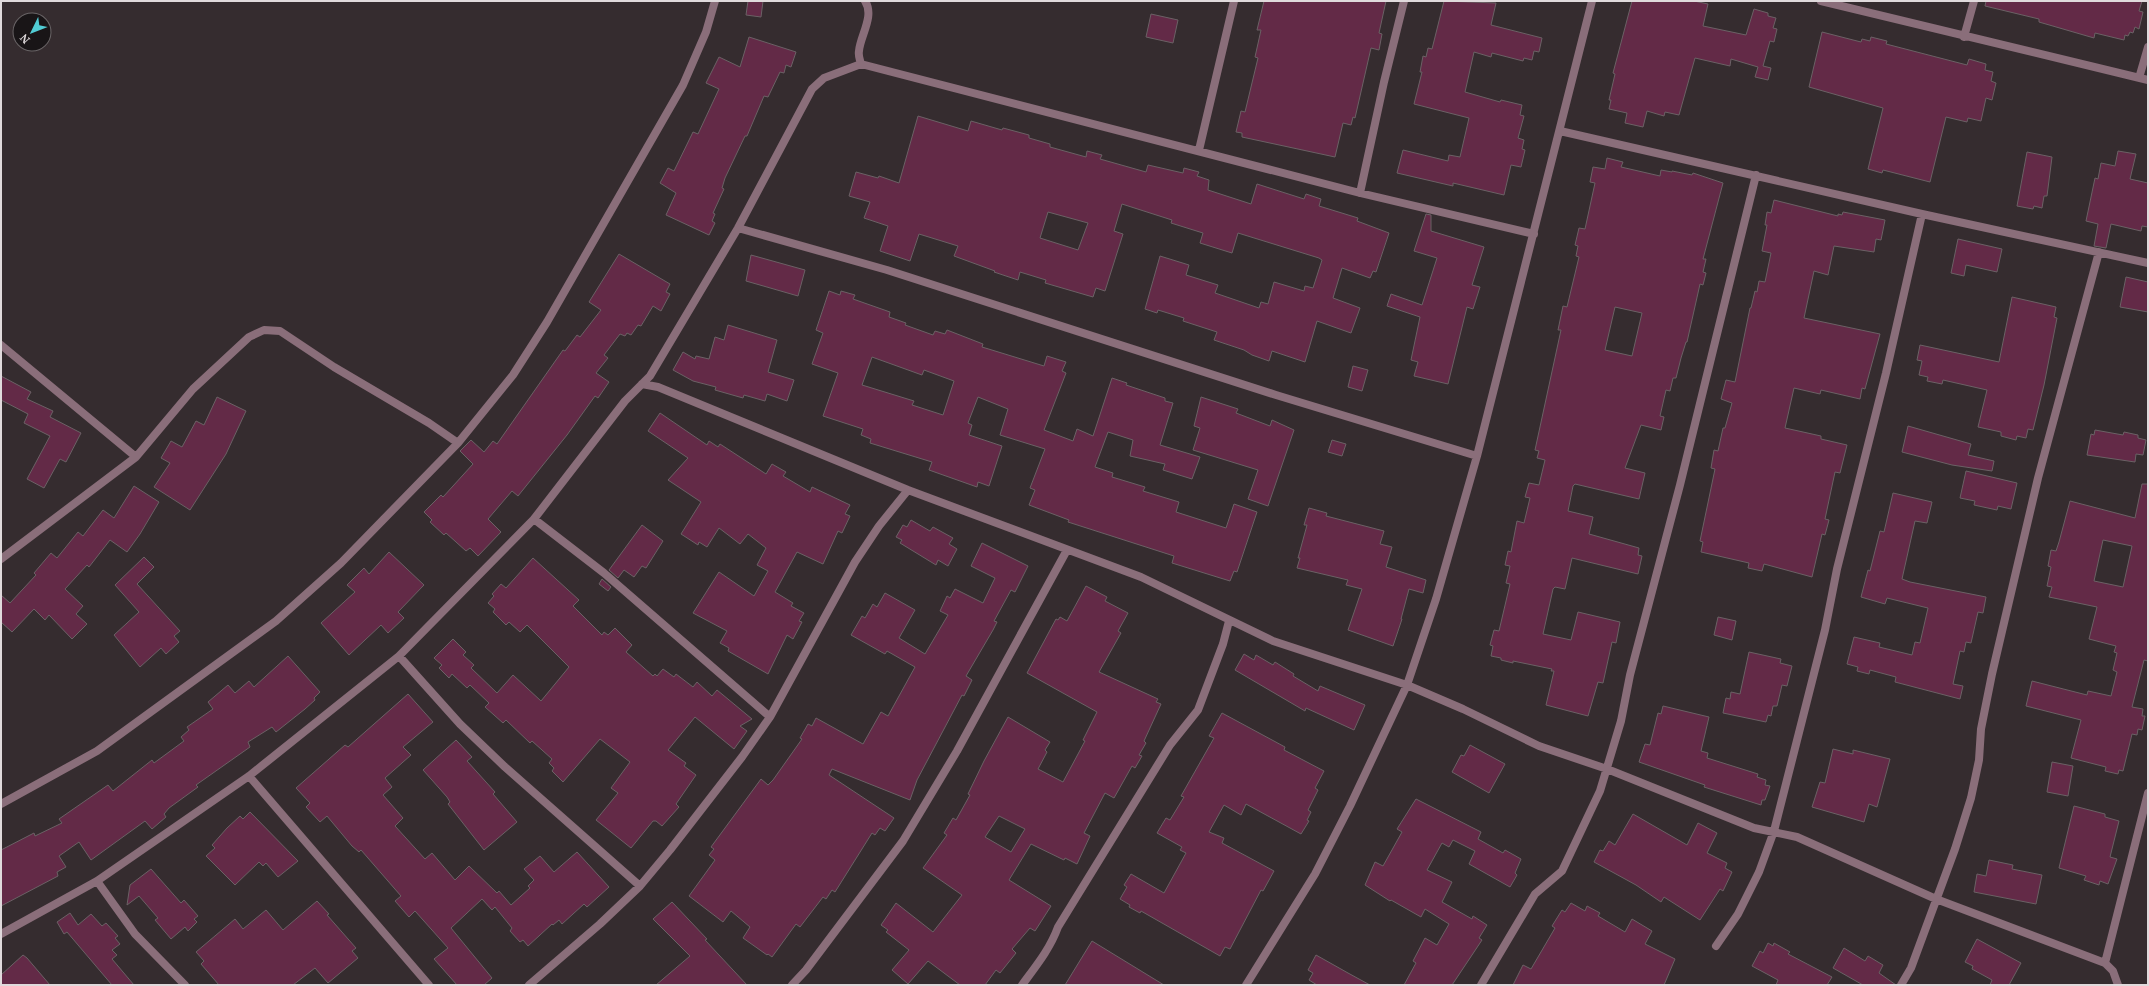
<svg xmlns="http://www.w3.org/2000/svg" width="2149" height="986" font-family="'PT Serif',serif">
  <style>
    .building { fill: #632a47; stroke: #6b6165; fill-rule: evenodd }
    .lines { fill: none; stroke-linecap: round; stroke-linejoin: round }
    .street { stroke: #8a6e7a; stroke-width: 8 }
  </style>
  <rect width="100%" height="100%" fill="#352c2f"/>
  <path class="building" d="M748 1H763L761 17 746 15Z
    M1264 1H1386L1379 33 1382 34 1379 50 1371 48 1355 118 1353 117 1351 125 1343 123 1335 157 1242 137V133L1236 132 1241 111 1245 112 1258 58 1255 57 1261 30H1257Z
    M1444 1 1496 3 1491 25 1542 38 1539 52 1534 51 1532 60 1524 58 1523 61 1492 53 1491 57 1474 52 1465 92 1500 102 1501 100 1522 105 1520 115 1524 116 1518 138 1524 140 1522 149 1525 150 1521 167 1511 165 1504 195 1453 183V186L1397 173 1403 150 1448 161 1449 155 1460 157 1469 118 1414 104 1422 72H1420L1423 56 1426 57 1428 48 1432 49Z
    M1632 1H1694L1708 4 1703 26 1746 35 1754 9 1768 13V16L1776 18 1773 28 1777 29 1774 42 1770 41 1763 66 1771 68 1768 80 1755 77 1758 67 1731 59 1730 66 1695 58 1679 115 1665 112 1664 116 1647 111 1643 127 1625 123 1627 113 1609 109 1611 100H1609L1615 74 1613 73Z
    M1986 1H2142L2139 11 2143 12 2139 29 2135 27 2133 33 2130 32 2128 36 2125 35 2124 40 2095 33 2094 38 2039 22V19L1985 6Z
    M1151 14 1178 20 1173 43 1146 37Z
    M1822 32 1861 42 1862 39 1870 41 1871 37 1887 41 1886 44 1967 65 1969 59 1986 64 1985 70 1993 72 1991 81 1996 83 1992 100 1986 98 1981 121 1968 118 1967 122 1946 117 1930 182 1883 170 1882 173 1868 169 1883 108 1809 87Z
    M749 37 796 52 791 67 786 65 784 73 780 72 768 97 764 96 747 136H745L725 178 722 188 724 189 713 213 715 214 712 221 715 223 709 235 666 215 676 193 660 183 668 168 674 171 693 132 698 134 719 89 706 83 719 57 740 67Z
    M918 116 968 131 971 121 1002 130 1003 128 1029 135V138L1050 144V147L1086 157 1087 151 1102 155 1100 159 1146 172 1148 165 1183 173 1184 168 1199 172 1197 176 1209 180 1208 190 1251 204 1257 184 1304 199 1306 194 1321 199 1319 206 1358 218 1357 221 1389 233 1376 272 1373 271 1370 278 1342 268 1333 298 1360 308 1351 333 1317 321 1305 362 1272 351 1269 361 1252 355 1244 350 1214 340 1217 332 1183 321 1184 318 1158 310 1157 313 1145 309 1160 256 1189 265 1186 275 1218 285 1215 293 1259 308 1261 302 1268 304 1274 282 1304 291 1305 286 1313 288 1322 260 1319 258 1238 233 1232 253 1200 243 1203 233 1171 223 1172 220 1122 204 1114 231 1123 234 1105 291 1096 288 1093 297 1045 283 1046 280 1020 272 1018 280 994 272 995 271 954 256 958 246 919 234 910 261 880 251 888 226 864 218 870 202 849 196 856 172 878 178 879 176 899 183ZM1048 212 1088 223 1078 250 1040 238Z
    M2118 151 2136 154 2130 179 2148 183V227L2142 226 2141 231 2111 224 2106 248 2094 246 2098 224 2086 221 2095 178 2098 179 2101 163 2115 166Z
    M2027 152 2052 157 2047 196H2044L2042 208 2034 206 2033 209 2017 206Z
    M1607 158 1623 162 1621 167 1660 176 1661 170 1672 172V171L1692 175 1693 173 1723 183 1703 259H1706L1703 272 1706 273 1703 285 1700 284 1687 342H1686L1681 358 1676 378H1673L1670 391 1666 390 1660 416 1664 417 1661 430 1641 425 1625 468 1645 473 1639 499 1575 484 1573 486 1568 511 1593 517 1589 534 1639 548 1638 555 1642 556 1638 574 1572 558 1565 589 1555 587 1553 589 1543 634 1571 640 1578 612 1620 622 1616 643 1612 642 1603 683 1598 682 1588 716 1546 705 1554 671H1551L1552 669 1513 661V663L1501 660V658L1491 656 1493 646 1490 645 1494 630 1499 631 1510 584 1506 583 1510 566 1505 565 1508 551 1511 552 1517 521 1524 523 1530 498 1525 497 1529 483 1539 485 1545 460 1537 458 1539 451 1535 450 1561 330H1558L1563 306 1567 307 1579 257 1576 256 1578 246 1575 245 1579 228 1585 229 1595 183 1590 182 1593 167 1605 169ZM1615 307 1642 313 1632 356 1605 350Z
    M1774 200 1838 216V214L1842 215 1843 212 1885 220 1881 240 1876 239 1874 252 1834 246 1828 275 1814 271 1804 318 1880 334 1865 389 1862 388 1860 399 1821 390 1820 394 1794 388 1785 428 1821 436V439L1847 445 1840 473 1835 472 1825 519 1829 520 1825 535 1822 534 1812 577 1764 564 1762 571 1748 568 1749 563 1701 552 1703 542 1700 541 1715 469 1711 468 1714 450 1718 451 1723 428H1725L1732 403 1721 399 1726 380 1735 382 1750 308H1751L1755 291 1757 292 1759 281 1765 282 1771 253 1762 251 1767 225H1765L1767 212 1771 213Z
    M1426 214 1431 215V231L1484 247 1472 285 1480 287 1473 309 1467 307 1448 384 1414 376 1418 362 1411 360 1420 317 1387 306 1391 294 1422 305 1437 258 1414 251Z
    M1958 239 2002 249 1997 272 1966 265 1964 276 1951 273Z
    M619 254 670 284 666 292 670 294 661 311 653 306 641 326 638 325 631 335 627 333 625 336 620 334 604 355 608 358 596 373 609 382 598 398 595 396 567 435 518 496 512 491 488 519 501 532 478 556 470 548 466 551 446 533 444 535 430 522 432 520 424 512 441 495 443 497 473 464 460 451 471 440 484 452 493 441 497 444 563 350 565 351 577 335 580 337 601 310 589 302Z
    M751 255 805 270 798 296 746 281Z
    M2126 277 2148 282V312L2120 307Z
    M829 291 840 295 841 291 855 295 853 299 890 312 889 317 906 323 905 325 933 335 935 331 945 334 947 330 983 344 982 347 1044 366 1047 356 1066 362 1062 371 1066 373 1044 430 1073 441 1077 429 1093 436 1112 378 1127 383 1126 385 1165 398V401L1173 403 1160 445 1200 457 1192 479 1163 470 1165 464 1130 456 1133 440 1108 432 1095 467 1113 473 1112 477 1145 487 1143 491 1179 502 1176 512 1226 528 1234 504 1257 512 1237 572 1234 571 1230 581 1172 563 1174 556 1068 522 1069 520 1029 505 1035 490 1030 488 1045 449 1000 435 1008 409 978 397 968 423 972 425 969 435 1002 446 989 486 978 482 977 487 929 470 932 462 870 443 871 439 861 435 863 429 823 416 838 373 812 364 823 333 816 330ZM872 357 922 375 924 370 954 381 943 415 912 405 914 401 862 385Z
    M2012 297 2056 307 2054 317 2057 318 2044 385 2033 430 2028 429 2026 438 2017 436 2016 440 2001 436V432L1978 427 1987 390 1943 380 1942 384 1927 381 1928 377 1919 375 1922 361 1917 360 1920 345 1999 362Z
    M728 325 777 340 768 372 794 380 787 401 767 394 765 401 744 395 743 398 715 390 716 387 693 381 673 370 683 352 695 359 696 356 709 359 715 337 724 340Z
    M1353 366 1368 370 1362 391 1348 387Z
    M1 376 31 392 27 399 53 411 50 417 81 433 66 462 60 459 44 488 27 479 50 436 24 423 28 414 1 400Z
    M217 397 246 411 226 454 190 510 154 487 170 463 161 458 171 441 182 447 196 421 204 425Z
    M1201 397 1238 409 1236 413 1270 426 1272 420 1294 430 1268 506 1248 499 1258 470 1193 450 1200 428 1194 426Z
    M660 413 707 445 709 441 718 447 720 444 766 474 772 464 786 472 783 476 810 492 812 487 850 505 845 514 850 516 842 533 838 531 823 564 797 552 775 592 793 603 791 606 804 613 799 621 802 622 793 639 787 635 768 674 728 651 729 648 720 643 727 631 693 613 719 572 754 596 768 571 757 565 766 548 748 534 740 544 719 528 707 547 699 542 698 545 681 534 701 502 668 480 688 458 648 431Z
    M1908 426 1971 444 1968 455 1994 461 1992 471 1952 465 1902 452Z
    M2095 430 2123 435 2124 432 2138 435V438L2146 440 2143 455 2136 454 2135 462 2087 455 2091 434 2094 435Z
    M1332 440 1346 444 1342 456 1328 452Z
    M1966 471 2017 483 2011 509 1998 506 1997 510 1974 505 1975 501 1960 498Z
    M2142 484H2148V661L2144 660 2132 707 2143 709 2142 716H2145L2142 730 2138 729 2137 735 2132 734 2123 771 2119 770 2118 774 2105 771 2106 767 2071 758 2081 720 2026 706 2032 681 2087 695 2088 691 2111 696 2117 672 2113 670 2117 653 2114 652 2116 646 2089 639 2097 607 2049 597 2052 587 2047 586 2051 567 2048 566 2051 550 2056 551 2059 542 2070 501 2135 518ZM2103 540 2132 546 2123 587 2094 581Z
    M134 486 159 502 140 534 127 552 110 540 89 567 87 565 65 589 83 606 76 614 87 624 72 639 49 615 45 620 34 609 12 632 1 622V595L10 603 36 575 34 573 51 553 57 558 78 532 83 536 103 510 114 518Z
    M1893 493 1932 502 1927 523 1915 521 1902 579 1910 582 1986 597 1983 613 1978 612 1971 643 1966 642 1964 652 1960 651 1953 684 1963 686 1960 699 1895 682 1896 677 1870 670 1869 674 1857 671 1858 667 1847 664 1854 637 1880 643 1879 647 1912 655 1915 642 1920 643 1928 608 1887 598 1885 604 1861 597 1868 570 1870 571 1880 531 1884 532Z
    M1309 508 1327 513 1326 516 1384 531 1380 544 1392 547 1386 567 1426 580 1423 593 1409 589 1401 619H1402L1393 646 1348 630 1362 589 1346 585 1348 580 1297 568 1300 558H1298L1307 525H1304Z
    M911 520 930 531 933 527 953 538 949 544 957 549 948 566 938 560 936 565 900 543 902 540 896 537 903 525 907 527Z
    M642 525 663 541 646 568 642 566 634 577 624 570 618 578 609 570Z
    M982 543 1028 566 1015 592 1011 590 994 621 997 622 993 630 966 676 972 680 964 696 962 695 917 780 910 800 832 769 829 775 894 818 885 831 880 828 875 835 872 833 835 892 832 890 826 899 823 897 800 927 796 924 772 957 768 954 767 955 743 938 750 927 731 911 723 922 689 896 715 860 709 855 714 849 711 847 761 779 768 785 773 780 802 739 800 738 808 724 812 726 816 718 863 744 881 712 888 716 915 667 887 651 885 654 851 635 862 616 865 618 873 604 877 607 885 593 915 610 899 638 925 654 948 615 940 611 947 596 950 598 955 589 983 603 995 578 971 566Z
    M389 552 424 585 398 612 404 618 388 633 381 625 349 655 321 623 355 592 347 585 364 568 369 574Z
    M144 557 154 567 137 584 180 631 174 636 179 642 166 654 161 648 140 667 114 635 139 612 115 585Z
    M533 558 579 600 573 606 602 635 604 632 608 635 615 628 632 645 626 652 653 676 655 674 657 676 663 669 674 677 676 674 693 687 697 682 712 696 717 690 752 719 740 726 747 731 734 749 695 717 668 750 686 763 684 766 696 775 676 804 679 807 662 826 656 821H653L631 848 596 820 618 793 611 788 630 762 600 739 563 782 552 771 554 768 549 763 552 759 532 741 530 743 506 720 503 723 485 707 489 703 470 685 467 688 452 674 449 678 439 668 442 665 434 658 453 639 466 652 463 655 474 665 471 668 497 693 513 675 541 701 569 667 527 625 520 632 509 622 506 625 493 612 495 609 488 603 494 596 492 594 501 584 506 588Z
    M602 579 611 587 608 591 599 584Z
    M1086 586 1107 597 1105 601 1128 613 1118 631 1121 633 1099 672 1158 699 1156 702 1161 704 1144 741 1146 743 1139 755 1142 756 1135 768 1132 766 1114 798 1105 793 1084 833 1090 836 1077 864 1065 858 1064 860 1031 844 1009 880 1051 906 1035 931 1030 928 1012 949 1016 953 1000 973 996 970 985 985H960L928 961 908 984 892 970 909 950 886 932 888 930 881 925 896 903 933 932 962 895 923 868 947 835 944 833 953 818 956 820 970 795 968 794 984 761 1008 717 1050 742 1045 750 1047 752 1038 769 1063 782 1085 741 1083 740 1097 712 1027 673 1056 619 1058 620 1060 617 1067 621ZM999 816 1025 829 1011 852 985 837Z
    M1718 617 1736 621 1732 640 1714 635Z
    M1749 652 1781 659 1780 663 1792 666 1787 686 1782 685 1777 706H1773L1771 716 1768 715 1766 722 1723 713 1726 698 1730 699 1731 692 1740 694Z
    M1244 654 1254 660 1256 655 1273 665 1275 662 1294 674 1293 676 1318 691 1320 686 1365 705 1354 730 1306 708 1305 711 1235 670Z
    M288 656 320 692 314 698 315 700 305 709 276 732 272 727 248 742 250 747 196 785 198 787 169 808 164 814 166 817 152 829 145 821 91 860 79 842 59 856 66 867 57 872 58 876 1 906V850L34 833 35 836 62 823 59 819 108 785 113 791 152 760 154 763 184 741 181 737 189 730 187 727 213 709 208 702 228 685 235 693 249 681 254 687Z
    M408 694 433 722 403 747 411 755 385 778 392 787 383 795 403 818 395 826 425 859 432 853 455 880 469 866 497 893 499 891 511 905 530 888 528 886 534 880 524 869 540 856 554 872 577 852 609 887 587 907 584 904 562 924 559 920 553 925 552 924 528 946 523 940 520 942 510 931 512 928 495 907 492 910 482 899 451 928 492 978 484 985H457L434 959 448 948 415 911 409 917 395 901 401 896 361 850 359 852 352 846 327 816 320 822 306 807 310 803 296 788 345 745 348 747Z
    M1663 706 1709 717 1701 751 1708 753 1707 758 1758 774 1757 777 1766 780 1765 785 1770 786 1765 800H1762L1761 805 1704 787 1705 785 1639 762 1645 744 1650 745 1658 713 1661 714Z
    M1222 713 1285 747 1284 750 1324 771 1315 788 1318 790 1308 810 1311 812 1307 820 1309 821 1301 834 1246 804 1241 815 1224 805 1209 832 1224 838 1222 843 1274 871 1263 891 1261 890 1230 949 1225 947 1220 956 1141 911 1140 913 1129 907 1130 905 1120 899 1127 887 1124 885 1131 874 1164 893 1186 853 1180 850 1182 847 1157 833 1166 818 1170 820 1184 797 1181 796 1214 738 1209 736Z
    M456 740 472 757 467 761 495 792 493 794 517 822 484 850 448 804 450 802 447 797 423 770Z
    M1470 745 1505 764 1489 793 1452 772 1461 755 1464 756Z
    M1833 749 1853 754V750L1890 759 1877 807 1869 804 1864 822 1812 807 1820 782 1825 783Z
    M2052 762 2073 766 2068 796 2047 792Z
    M1416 799 1481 832 1478 839 1503 853 1505 850 1521 859 1515 873 1517 875 1510 887 1469 864 1475 851 1453 840 1449 847 1442 843 1427 870 1452 882 1442 902 1472 919 1473 916 1487 925 1479 938 1482 940 1452 985H1404L1416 963 1413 961 1425 938 1437 945 1449 924 1425 909 1421 917 1391 900 1390 901 1365 885 1375 862 1383 866 1402 832 1397 829Z
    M2074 806 2105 814V817L2119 821 2110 857 2117 859 2108 884 2100 881 2099 885 2084 880 2086 876 2059 868Z
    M250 812 298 861 278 877 266 863 263 866 259 862 235 885 206 856 215 848 212 845 227 828 240 816 243 819Z
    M1633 814 1687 845 1698 823 1717 833 1707 853 1727 863 1725 868 1732 872 1723 891 1720 889 1700 920 1664 897 1661 902 1636 885 1594 862 1600 850 1603 851 1609 841 1615 845Z
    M1989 860 2013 865 2012 869 2042 875 2036 904 1974 892 1977 874 1986 876Z
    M151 869 181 903 184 900 198 916 194 919 197 922 188 931 185 927 171 939 155 920 158 918 139 896 127 905 130 885Z
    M317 901 329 914 327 915 356 948 352 951 358 958 328 983 315 968 293 985H219L201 964 204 961 196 952 235 919 243 929 266 910 283 930Z
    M672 902 707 939 705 940 747 985H656L690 956 653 919Z
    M1571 903 1585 911 1587 906 1600 913 1598 916 1625 932 1632 919 1652 931 1645 944 1675 959 1664 985H1513L1523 965 1531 969 1555 928 1552 926 1562 910 1565 912Z
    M70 913 78 925 91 914 102 926 106 923 118 936 115 938 120 944 112 950 117 955 112 959 134 985H112L67 932 64 934 57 922Z
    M1977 939 2021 963 2009 985H1990L1992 980 1972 969 1973 966 1965 962Z
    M1092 941 1164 985H1065Z
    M1768 943 1773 946 1774 943 1790 952 1788 954 1832 977 1827 985H1776L1778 980 1752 966 1760 951 1763 953Z
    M1844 948 1865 961 1868 956 1883 965 1879 973 1896 985H1863L1833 968Z
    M23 955 27 958 50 985H1V975Z
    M1316 955 1348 973 1370 985H1317L1309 980 1313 973 1308 970Z"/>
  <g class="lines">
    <path class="street" d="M1821 1 2148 80
      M1964 37 1974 1
      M861 64C860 60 858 56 859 51 860 36 875 16 865 1
      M2139 78 2148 47
      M1560 131 1922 214 2148 263
      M1199 150 1234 1
      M1360 193 1384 82 1404 1
      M738 228 887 270 1276 395 1477 456
      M1 345 136 457
      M642 384 658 387 908 490 1141 577 1273 641 1407 685 1463 709 1539 746 1607 769 1754 828 1797 837 1936 899 2105 963 2113 971 2118 985
      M534 519 604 573 770 717
      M1 559 136 457 193 389 249 337 264 330 280 331 334 367 429 423 458 443
      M399 656 460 724 505 767 640 886
      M249 776 429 985
      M1 804 97 751 276 621 341 563 458 443 513 375 547 322 683 85 706 32 715 1
      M97 881 135 934 185 985
      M1 934 97 881 249 776 399 656 534 519 625 401 650 376 738 228 812 89 824 78 861 64 1360 193 1534 234
      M1716 946 1738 914 1759 872 1774 831 1825 630 1837 569 1886 373 1922 214
      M2105 963 2148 793
      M529 985 600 924 640 886 670 850 742 757 770 717 855 562 879 526 908 490
      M792 985 806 970 903 841 957 751 1067 550
      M1022 985C1036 966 1050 949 1058 927L1170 745 1198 710 1223 644 1229 621
      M1246 985 1315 874 1350 806 1407 685 1436 599 1477 456 1592 1
      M1481 985 1535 894 1562 871 1600 791 1621 721 1630 675 1680 485 1756 175
      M1901 985 1911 968 1955 849 1971 798 1979 760 1981 729 1992 674 2038 478 2099 252"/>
  </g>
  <rect width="2149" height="986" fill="none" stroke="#e0dadc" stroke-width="4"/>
  <g transform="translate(32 32) rotate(227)"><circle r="19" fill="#191517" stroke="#696466"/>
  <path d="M0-3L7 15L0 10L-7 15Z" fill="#51ccd4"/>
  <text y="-6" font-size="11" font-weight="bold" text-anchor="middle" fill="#e0dadc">N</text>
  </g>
</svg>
